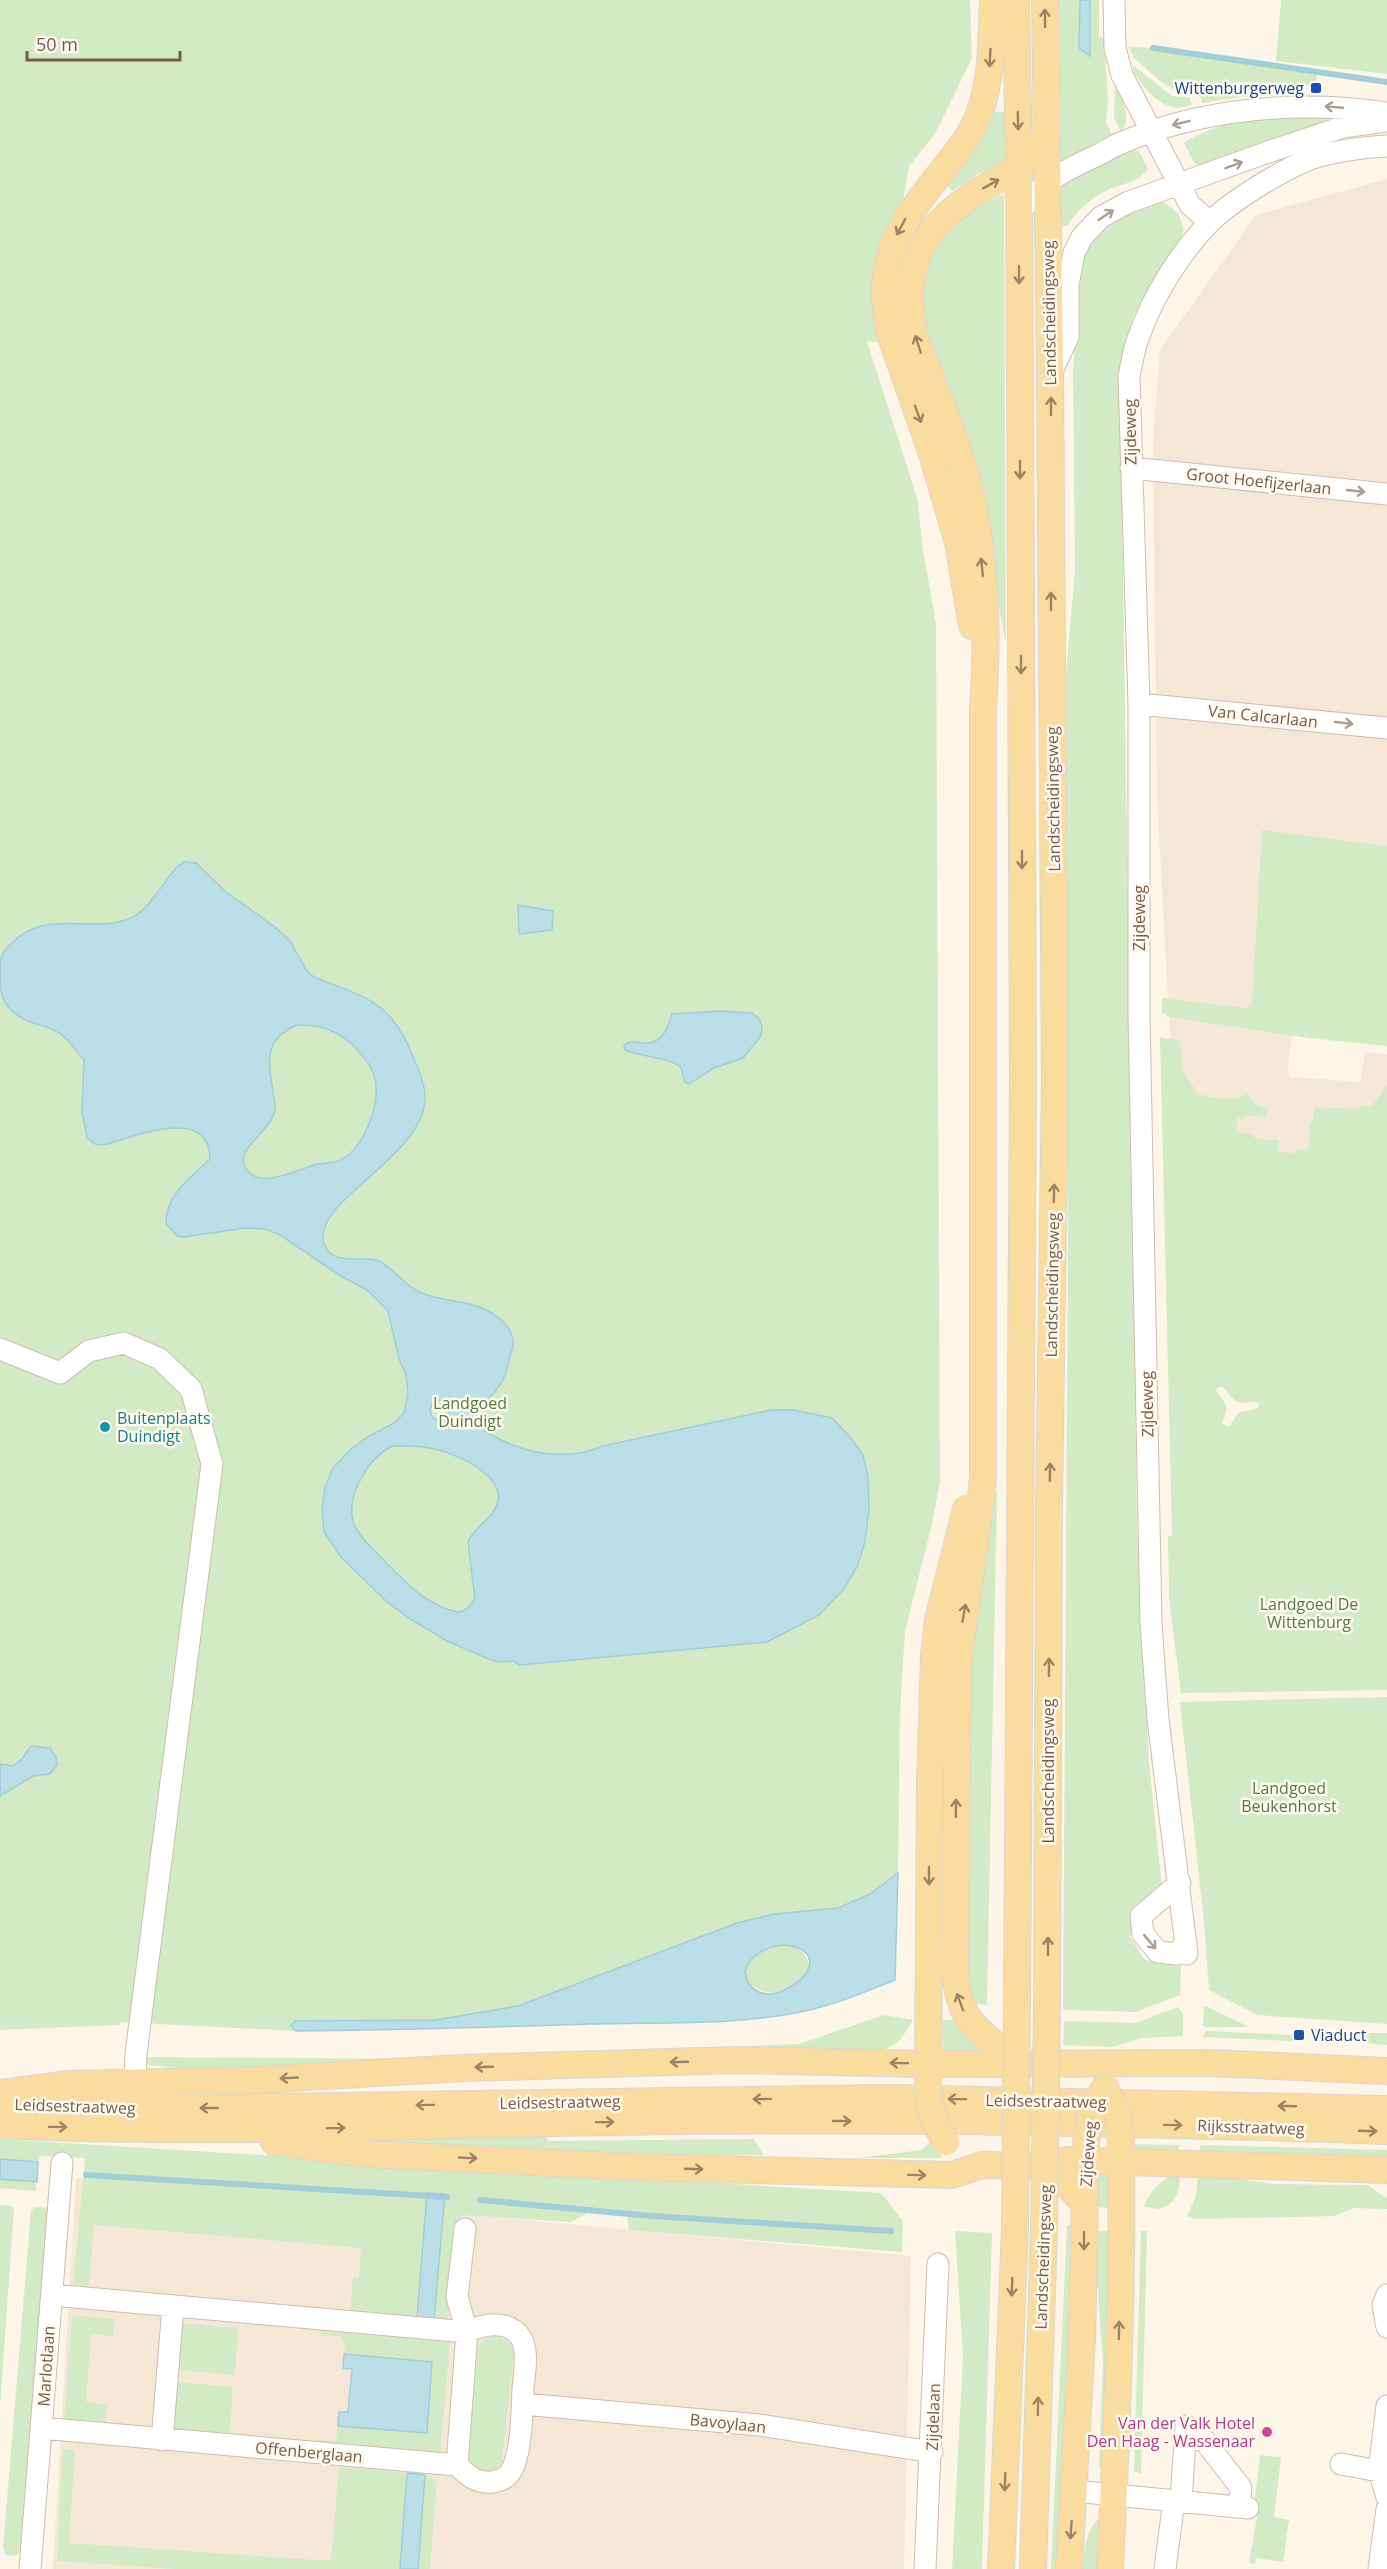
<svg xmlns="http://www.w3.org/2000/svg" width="1387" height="2569" font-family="'Open Sans',sans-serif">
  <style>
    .residential { fill: #f4e7d5 }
    .green { fill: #d3ebc5; fill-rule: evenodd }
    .water { fill: #bbdfe7; stroke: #a1ced9; stroke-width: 1.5; fill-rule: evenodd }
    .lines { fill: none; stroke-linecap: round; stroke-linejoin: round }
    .stream { stroke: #a1ced9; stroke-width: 6 }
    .minor-casing { stroke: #cfbdad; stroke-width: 23 }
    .major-casing { stroke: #dcd5d0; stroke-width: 28 }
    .minor { stroke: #fff; stroke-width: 21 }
    .major { stroke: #fbdca0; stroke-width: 26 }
    .major-bridge-casing { stroke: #dcd5d0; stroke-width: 28; stroke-linecap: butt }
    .major-bridge { stroke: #fbdca0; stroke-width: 26 }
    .oneway { stroke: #9f8264 }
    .oneway2 { stroke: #ad9d93 }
    .transit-dot { fill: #1a4fb4; stroke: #fff9ee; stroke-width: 2 }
    .culture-dot { fill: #0f9aa8; stroke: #fff9ee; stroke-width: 2 }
    .hotel-dot { fill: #d1479c; stroke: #fff9ee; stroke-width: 2 }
    .labels { text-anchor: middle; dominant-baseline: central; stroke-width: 5; stroke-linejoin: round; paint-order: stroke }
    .transit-label { font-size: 16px; fill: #164399; stroke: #fff9ee; text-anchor: end }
    .street-label { font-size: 16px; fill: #775c4b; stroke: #fff9ee }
    .park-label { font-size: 16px; fill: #527d42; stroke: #fff9ee }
    .culture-label { font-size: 16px; fill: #0d838f; stroke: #fff9ee; text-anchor: start }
    .hotel-label { font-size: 16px; fill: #b23c85; stroke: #fff9ee; text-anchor: end }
  </style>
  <rect width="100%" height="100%" fill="#fdf5e7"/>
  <path class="residential" d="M1387 179V882L1295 1007 1288 1068 1290 1077 1360 1082 1365 1052 1387 1054V1087L1378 1113 1315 1161 1177 1166 1157 796 1153 442 1160 350 1256 215Z
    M76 2178 911 2256 904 2569H53Z"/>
  <path class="green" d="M0 0H970L972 58 935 134 909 166 901 212 888 343 867 341 918 501 922 544 936 624 940 1482 932 1524 905 1631 900 1713 898 1873 870 1894 838 1908 774 1914 737 1923 518 2006 436 2020 292 2029 296 2031 121 2022 120 2025 0 2030Z
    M1059 0H1099V37L1104 38 1108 102 1106 122 1113 137 1061 165Z
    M1281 0H1387V74L1276 61Z
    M1129 47 1153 48 1317 73 1316 86 1239 82 1177 91 1160 81 1134 58Z
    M1134 66 1172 96 1189 97 1192 105C1186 106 1179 109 1173 107 1154 103 1140 83 1132 68Z
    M1115 80C1121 95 1133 118 1121 132L1114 117Z
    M1237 88 1278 91 1202 103 1200 95Z
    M987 112H1005L1006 158 999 165 978 174 952 191 943 179Z
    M1321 113H1335L1337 121 1201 167 1193 161 1184 143C1221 117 1277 118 1321 113Z
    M1125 149 1139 151 1148 169C1138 183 1122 183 1106 191 1089 199 1077 211 1067 226L1059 225 1060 180Z
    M1004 194 1006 644C995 590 987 535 974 482 956 406 881 288 957 221 971 209 988 202 1004 194Z
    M1154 200 1165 203 1178 213 1184 229 1181 238 1161 267 1133 317 1120 366 1137 1529 1149 1762 1162 1889 1134 1911 1130 1937 1145 1960 1181 1966 1180 1995 1136 2012 1063 2010 1068 1241 1064 795 1066 673 1075 571 1073 371 1080 276 1085 247 1098 227Z
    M1262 830 1387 846V1046L1309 1038 1169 1017 1162 1012V998L1245 1008 1252 1004Z
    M1160 1037 1180 1041 1183 1070 1198 1094C1215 1098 1231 1103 1247 1094L1257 1106 1267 1109V1117L1244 1116 1243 1119 1237 1118 1236 1131 1254 1135 1255 1139 1279 1140 1278 1152 1295 1153V1149L1308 1150 1310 1122H1313L1314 1107 1358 1109 1359 1106H1372L1387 1085V1690L1181 1693 1169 1599 1168 1536H1172ZM1218 1387H1223C1236 1403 1236 1404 1256 1402L1259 1405 1257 1409C1238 1412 1238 1410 1230 1427L1222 1424C1229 1406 1228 1407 1216 1391Z
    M992 1493H997L987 2005C973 2005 971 1999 966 1987L968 1690Z
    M1387 1697V2024L1257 2015 1209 1990 1204 1923 1180 1702Z
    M781 1945C795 1945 805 1950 809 1964 806 1993 751 2006 745 1972 749 1955 765 1950 781 1945Z
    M1204 2006 1208 2007 1249 2027H1206L1203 2025Z
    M1178 2007 1183 2014V2036L1142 2038 1112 2047 1063 2045 1064 2021 1136 2023Z
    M884 2015 913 2020 901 2039 880 2053 194 2076 176 2068 148 2065 146 2057 422 2059 799 2044Z
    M942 2020H958L993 2055 943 2054Z
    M1206 2031 1293 2035V2041L1203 2037Z
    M1366 2033H1387V2045L1366 2043Z
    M545 2134 548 2141 754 2139 764 2155H651L367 2148 366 2138Z
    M0 2139 881 2193 903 2221 902 2252 629 2230 627 2216 588 2213 571 2222 461 2215 453 2245 447 2321 434 2320 445 2195 427 2193 417 2318 350 2313 353 2277 359 2278 361 2248 94 2225 89 2286 73 2284 85 2158 40 2156 38 2162 0 2159Z
    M932 2139 947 2153 941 2154V2158H857L922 2150Z
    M1131 2144 1179 2145V2153H1131Z
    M1200 2145 1387 2150V2158L1200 2153Z
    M1097 2172H1111V2208L1096 2207Z
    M1198 2173 1273 2184 1367 2185 1387 2198V2209L1354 2208 1334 2216 1195 2219 1187 2216 1196 2196Z
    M1180 2174C1180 2190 1177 2203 1160 2209L1144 2207C1151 2190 1161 2178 1180 2174Z
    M0 2179 36 2182V2191L0 2188Z
    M0 2205 11 2206 14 2209 0 2407Z
    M35 2207 49 2208 21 2551 16 2556 6 2555 3 2548 31 2211Z
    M1067 2225 1075 2226 1062 2569H1051Z
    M955 2231 992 2233 982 2569H952L963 2357Z
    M1095 2231H1111L1106 2465 1102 2469 1099 2466 1103 2361 1096 2269Z
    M1141 2231H1147L1141 2474 1134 2471Z
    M72 2315 115 2319 113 2336 91 2334 86 2402 107 2405 106 2423 64 2420Z
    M180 2323 238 2328 235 2375 177 2370Z
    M321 2331 450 2342 440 2456 318 2445V2440L336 2442 338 2426 426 2433 422 2361 344 2354 345 2342 342 2341V2337L321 2335Z
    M491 2336C502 2336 511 2342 514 2353L502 2461C495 2473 489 2472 476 2470L467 2457 478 2349 480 2343Z
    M176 2382 233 2387 230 2433 173 2429Z
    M63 2449 75 2450 69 2543 331 2561 339 2467 407 2473 400 2569H176L57 2561Z
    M1260 2455 1281 2457 1274 2517 1289 2520 1283 2562 1256 2558 1255 2564 1249 2563 1259 2506 1254 2505Z
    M425 2475 437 2482 430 2569H418Z
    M1100 2517 1099 2569H1083C1084 2550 1085 2531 1100 2517Z"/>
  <path class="water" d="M1080 0H1090V56L1079 48Z
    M184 862 196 863 225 891 275 927 290 941 307 971 314 977C367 998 392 1001 414 1059 419 1070 424 1083 425 1094 429 1157 305 1203 325 1246 335 1267 363 1254 379 1261 394 1268 404 1285 419 1292 436 1300 458 1300 476 1306 492 1311 512 1324 513 1342 514 1347 510 1355 509 1360 507 1368 505 1379 500 1385 492 1396 481 1406 472 1416 476 1427 486 1432 495 1437 530 1455 567 1461 603 1446L771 1410H794L832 1418 851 1438 863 1455 868 1476 869 1509 865 1542 857 1567 844 1589 819 1615 767 1642 520 1665 513 1661 498 1662 484 1657 447 1641 412 1620 387 1602 340 1556 324 1532 322 1509 325 1487 333 1468 351 1449 369 1436 394 1423 404 1413 408 1393 406 1375 399 1359 388 1311 367 1290 339 1275 280 1235 265 1229 245 1228 184 1237 177 1236 166 1224C166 1193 190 1179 210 1159 210 1104 133 1137 104 1145L95 1144 87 1138 82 1112 84 1060C77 1052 69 1039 59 1033 38 1020 25 1028 5 1003 0 993 0 979 0 967 0 956 3 952 11 944 44 907 91 935 131 918 150 909 163 882 177 867ZM297 1025C328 1024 348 1036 366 1060 377 1074 378 1092 374 1108 371 1124 358 1150 344 1158 336 1164 327 1162 318 1164 298 1168 262 1191 246 1169 239 1159 247 1148 254 1141 261 1132 272 1123 275 1111 276 1106 274 1099 273 1093 269 1062 262 1040 297 1025ZM439 1400 445 1401 449 1411 442 1424 432 1417 430 1411 432 1404ZM392 1446C404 1446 417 1445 429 1448 451 1451 503 1473 498 1501 495 1518 474 1526 468 1542L475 1599 468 1608 461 1612C426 1610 392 1568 368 1544 362 1537 355 1530 353 1521 346 1494 369 1458 392 1446Z
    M518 905 553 911 552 930 519 934Z
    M721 1011 752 1013 759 1019 762 1026 761 1036 743 1058 714 1068 689 1084 685 1082C683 1078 683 1072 681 1068 675 1058 637 1056 625 1050L624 1045C631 1040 635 1042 643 1043 662 1045 668 1028 672 1014Z
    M31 1746 50 1748 56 1757 57 1765 50 1774 33 1776 0 1796V1764L13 1766 22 1759Z
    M898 1873 895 1980C865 1992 837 2004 805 2011 736 2026 662 2022 592 2024 493 2027 395 2030 296 2031L291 2026 295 2021 436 2020 518 2006 737 1923 774 1914 838 1908 870 1894ZM787 1945C853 1957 755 2029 745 1972 749 1954 770 1945 787 1945Z
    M0 2159 38 2162 37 2182 0 2179Z
    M427 2193 445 2194 434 2320 417 2318Z
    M344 2354 432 2362 427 2433 338 2426 339 2412H348L352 2369 343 2368Z
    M407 2473 425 2475 418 2569H400Z"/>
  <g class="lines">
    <path class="stream" d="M1153 48 1387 82
      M86 2175 447 2197
      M480 2200 651 2216 891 2231"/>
    <g class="minor-casing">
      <path id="minor" d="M1114 0 1115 48 1122 75 1190 205 1210 222
        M1019 216C1036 184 1065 170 1096 156 1105 152 1112 146 1121 143 1203 108 1299 100 1386 113
        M1051 373 1068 337V285L1074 253 1082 237 1101 217 1129 202 1271 151 1343 127 1387 121
        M1131 468 1387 494
        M1139 704 1387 728
        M0 1349 60 1373 89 1351 124 1343 160 1359 191 1389 212 1464 136 2054 135 2081
        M1180 1883 1141 1916 1143 1934 1158 1952 1177 1954 1186 1943
        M1187 1954 1158 1719 1151 1624 1139 1015V704L1129 376C1132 363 1134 348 1139 336 1153 296 1180 253 1209 223 1231 201 1293 162 1323 155 1344 150 1366 147 1387 146
        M1387 2295 1383 2305 1387 2327
        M523 2404 759 2425 932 2452
        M1387 2406 1379 2471 1387 2497
        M41 2428 457 2465C467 2475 477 2484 492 2482 500 2481 507 2478 511 2471 522 2453 522 2410 523 2389 524 2375 529 2351 521 2338 509 2319 483 2324 467 2332L52 2295
        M1185 2438 1204 2440 1241 2488 1239 2507
        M162 2440 173 2307
        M1341 2464 1379 2471
        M457 2465 467 2332 457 2297 465 2229
        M1074 2491 1248 2508
        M1181 2500 1186 2426
        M30 2569 62 2163
        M925 2569 938 2264
        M1165 2569 1174 2500
        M1379 2569 1387 2509"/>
    </g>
    <g class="major-casing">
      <path id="major" d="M1016 0 1019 168 1023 1078 1017 2005
        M1045 0 1050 374 1055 1079 1049 1505 1047 2005
        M972 626 958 542 932 454 890 334C874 263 897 227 939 175 951 159 965 144 974 126 993 87 991 42 993 0
        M1018 2064C981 2029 961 2029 955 1973L958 1671C963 1606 978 1542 983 1477V709C988 634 987 560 969 487 956 433 931 384 914 332 902 263 923 225 982 189 1007 174 1029 163 1047 139
        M928 2080 930 1782 934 1655 938 1620 966 1509
        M0 2093 69 2084 256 2080 463 2068 737 2060 928 2064 1210 2063 1387 2071
        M12 2104 107 2108H201L890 2098 1387 2109
        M0 2125C202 2135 404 2125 606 2122 866 2118 1127 2122 1387 2131
        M274 2142 367 2154 635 2167 952 2175 982 2165 1042 2166 1067 2160 1387 2170
        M1042 2166 1067 2185 1085 2205
        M1001 2569 1015 2228
        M1033 2569 1044 2229
        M1069 2569 1082 2339 1086 2144
        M1110 2569C1117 2427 1123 2285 1121 2144"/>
    </g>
    <use href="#minor" class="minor"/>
    <use href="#major" class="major"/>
    <g class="major-bridge-casing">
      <path id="major-bridge" d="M928 2080C928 2105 932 2121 946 2142
        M1086 2143 1091 2113 1105 2087 1118 2114 1121 2143
        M1015 2228 1017 2005
        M1044 2229 1047 2005"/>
    </g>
    <use href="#major-bridge" class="major-bridge"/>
  </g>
  <defs><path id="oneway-shaft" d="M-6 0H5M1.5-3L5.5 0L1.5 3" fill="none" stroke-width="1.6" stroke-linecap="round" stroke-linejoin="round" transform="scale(1.5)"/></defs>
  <g class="oneway">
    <use href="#oneway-shaft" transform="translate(1045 18) rotate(-91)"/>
    <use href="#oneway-shaft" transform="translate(990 58) rotate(93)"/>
    <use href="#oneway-shaft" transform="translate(1018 121) rotate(89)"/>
    <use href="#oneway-shaft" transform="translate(991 184) rotate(-29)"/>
    <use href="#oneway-shaft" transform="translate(901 227) rotate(118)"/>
    <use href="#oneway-shaft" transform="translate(1019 275) rotate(90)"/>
    <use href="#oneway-shaft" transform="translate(918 344) rotate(-108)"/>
    <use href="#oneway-shaft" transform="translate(1051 406) rotate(-90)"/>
    <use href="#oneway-shaft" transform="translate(918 414) rotate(70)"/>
    <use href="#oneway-shaft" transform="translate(1020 470) rotate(90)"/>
    <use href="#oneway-shaft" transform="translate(982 567) rotate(-96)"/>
    <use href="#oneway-shaft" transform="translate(1051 601) rotate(-90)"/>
    <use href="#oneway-shaft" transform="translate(1021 665) rotate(90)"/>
    <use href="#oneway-shaft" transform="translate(1022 860) rotate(90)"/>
    <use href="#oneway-shaft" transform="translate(1054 1193) rotate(-89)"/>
    <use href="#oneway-shaft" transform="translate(1050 1472) rotate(-89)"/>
    <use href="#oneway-shaft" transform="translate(964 1613) rotate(-80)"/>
    <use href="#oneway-shaft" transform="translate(1049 1667) rotate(-90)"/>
    <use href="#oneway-shaft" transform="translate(956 1808) rotate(-89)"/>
    <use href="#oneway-shaft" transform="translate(929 1876) rotate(90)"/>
    <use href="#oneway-shaft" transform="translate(1048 1946) rotate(-90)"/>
    <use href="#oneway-shaft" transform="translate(960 2002) rotate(-110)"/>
    <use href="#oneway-shaft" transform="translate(679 2062) rotate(178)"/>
    <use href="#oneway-shaft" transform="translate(899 2063) rotate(-179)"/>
    <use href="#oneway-shaft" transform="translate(484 2067) rotate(178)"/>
    <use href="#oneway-shaft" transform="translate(289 2078) rotate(177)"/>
    <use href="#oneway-shaft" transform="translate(762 2099) rotate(179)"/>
    <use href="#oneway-shaft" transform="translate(957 2099) rotate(-179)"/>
    <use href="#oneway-shaft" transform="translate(425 2105) rotate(179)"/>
    <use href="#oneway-shaft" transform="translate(1287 2106) rotate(-178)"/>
    <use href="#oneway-shaft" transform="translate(209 2108) rotate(180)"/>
    <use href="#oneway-shaft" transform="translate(842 2121)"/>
    <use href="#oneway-shaft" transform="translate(605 2122) rotate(-1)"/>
    <use href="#oneway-shaft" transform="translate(1173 2125) rotate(1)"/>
    <use href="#oneway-shaft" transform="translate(58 2127) rotate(1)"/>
    <use href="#oneway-shaft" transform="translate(336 2128) rotate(-1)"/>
    <use href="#oneway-shaft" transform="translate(1368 2131) rotate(2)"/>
    <use href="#oneway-shaft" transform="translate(468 2158) rotate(3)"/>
    <use href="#oneway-shaft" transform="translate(694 2169) rotate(2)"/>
    <use href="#oneway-shaft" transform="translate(917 2175) rotate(1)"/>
    <use href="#oneway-shaft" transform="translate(1084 2241) rotate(90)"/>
    <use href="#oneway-shaft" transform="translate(1012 2287) rotate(92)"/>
    <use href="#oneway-shaft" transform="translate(1119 2330) rotate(-89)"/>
    <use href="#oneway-shaft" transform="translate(1038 2406) rotate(-89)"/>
    <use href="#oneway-shaft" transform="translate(1005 2482) rotate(92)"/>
    <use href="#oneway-shaft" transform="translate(1071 2530) rotate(94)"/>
  </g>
  <g class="oneway2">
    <use href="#oneway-shaft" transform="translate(1334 107) rotate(-175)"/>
    <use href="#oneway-shaft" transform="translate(1181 123) rotate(166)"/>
    <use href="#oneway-shaft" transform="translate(1234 165) rotate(-21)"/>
    <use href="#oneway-shaft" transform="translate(1106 215) rotate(-34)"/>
    <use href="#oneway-shaft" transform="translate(1356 491) rotate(6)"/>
    <use href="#oneway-shaft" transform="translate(1344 723) rotate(6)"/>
    <use href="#oneway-shaft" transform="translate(1150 1942) rotate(50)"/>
  </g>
  <g class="transit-dot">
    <rect x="1310" y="82" width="12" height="12" rx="3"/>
    <rect x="1293" y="2029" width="12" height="12" rx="3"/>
  </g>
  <circle class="culture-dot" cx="105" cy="1427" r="6"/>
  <circle class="hotel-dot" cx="1267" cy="2432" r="6"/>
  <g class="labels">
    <g class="transit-label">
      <text x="1304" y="88">Wittenburgerweg</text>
      <text x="1311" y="2035" text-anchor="start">Viaduct</text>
    </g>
    <g class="street-label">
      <text transform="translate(1049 313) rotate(-91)">Landscheidingsweg</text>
      <text transform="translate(1130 432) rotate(-91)">Zijdeweg</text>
      <text transform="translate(1259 481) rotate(6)">Groot Hoefijzerlaan</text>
      <text transform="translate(1263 716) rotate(6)">Van Calcarlaan</text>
      <text transform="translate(1053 799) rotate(-91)">Landscheidingsweg</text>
      <text transform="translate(1139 918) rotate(-90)">Zijdeweg</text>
      <text transform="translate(1052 1285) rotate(-89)">Landscheidingsweg</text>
      <text transform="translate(1147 1404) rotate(-91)">Zijdeweg</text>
      <text transform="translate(1048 1771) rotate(-90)">Landscheidingsweg</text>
      <text transform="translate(1046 2101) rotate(1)">Leidsestraatweg</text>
      <text transform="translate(560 2102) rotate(-1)">Leidsestraatweg</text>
      <text transform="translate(75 2106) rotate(2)">Leidsestraatweg</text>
      <text transform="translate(1251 2127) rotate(2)">Rijksstraatweg</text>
      <text transform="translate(1088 2154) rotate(-86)">Zijdeweg</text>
      <text transform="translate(1043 2257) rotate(-88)">Landscheidingsweg</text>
      <text transform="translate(46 2366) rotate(-86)">Marlotlaan</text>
      <text transform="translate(933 2417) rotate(-88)">Zijdelaan</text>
      <text transform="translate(728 2423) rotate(6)">Bavoylaan</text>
      <text transform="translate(309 2452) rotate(5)">Offenberglaan</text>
    </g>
    <g class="park-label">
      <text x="470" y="1403">Landgoed<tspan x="470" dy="18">Duindigt</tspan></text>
      <text x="1309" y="1604">Landgoed De<tspan x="1309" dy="18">Wittenburg</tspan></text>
      <text x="1289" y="1788">Landgoed<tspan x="1289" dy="18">Beukenhorst</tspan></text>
    </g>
    <g class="culture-label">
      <text x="117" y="1418">Buitenplaats<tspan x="117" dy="18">Duindigt</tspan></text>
    </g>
    <g class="hotel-label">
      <text x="1255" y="2423">Van der Valk Hotel<tspan x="1255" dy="18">Den Haag - Wassenaar</tspan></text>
    </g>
  </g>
  <path d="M27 51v9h153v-9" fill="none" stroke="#775c4b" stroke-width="3"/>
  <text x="36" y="51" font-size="18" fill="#775c4b" stroke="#fff9ee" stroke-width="4.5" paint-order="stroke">50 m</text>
</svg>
